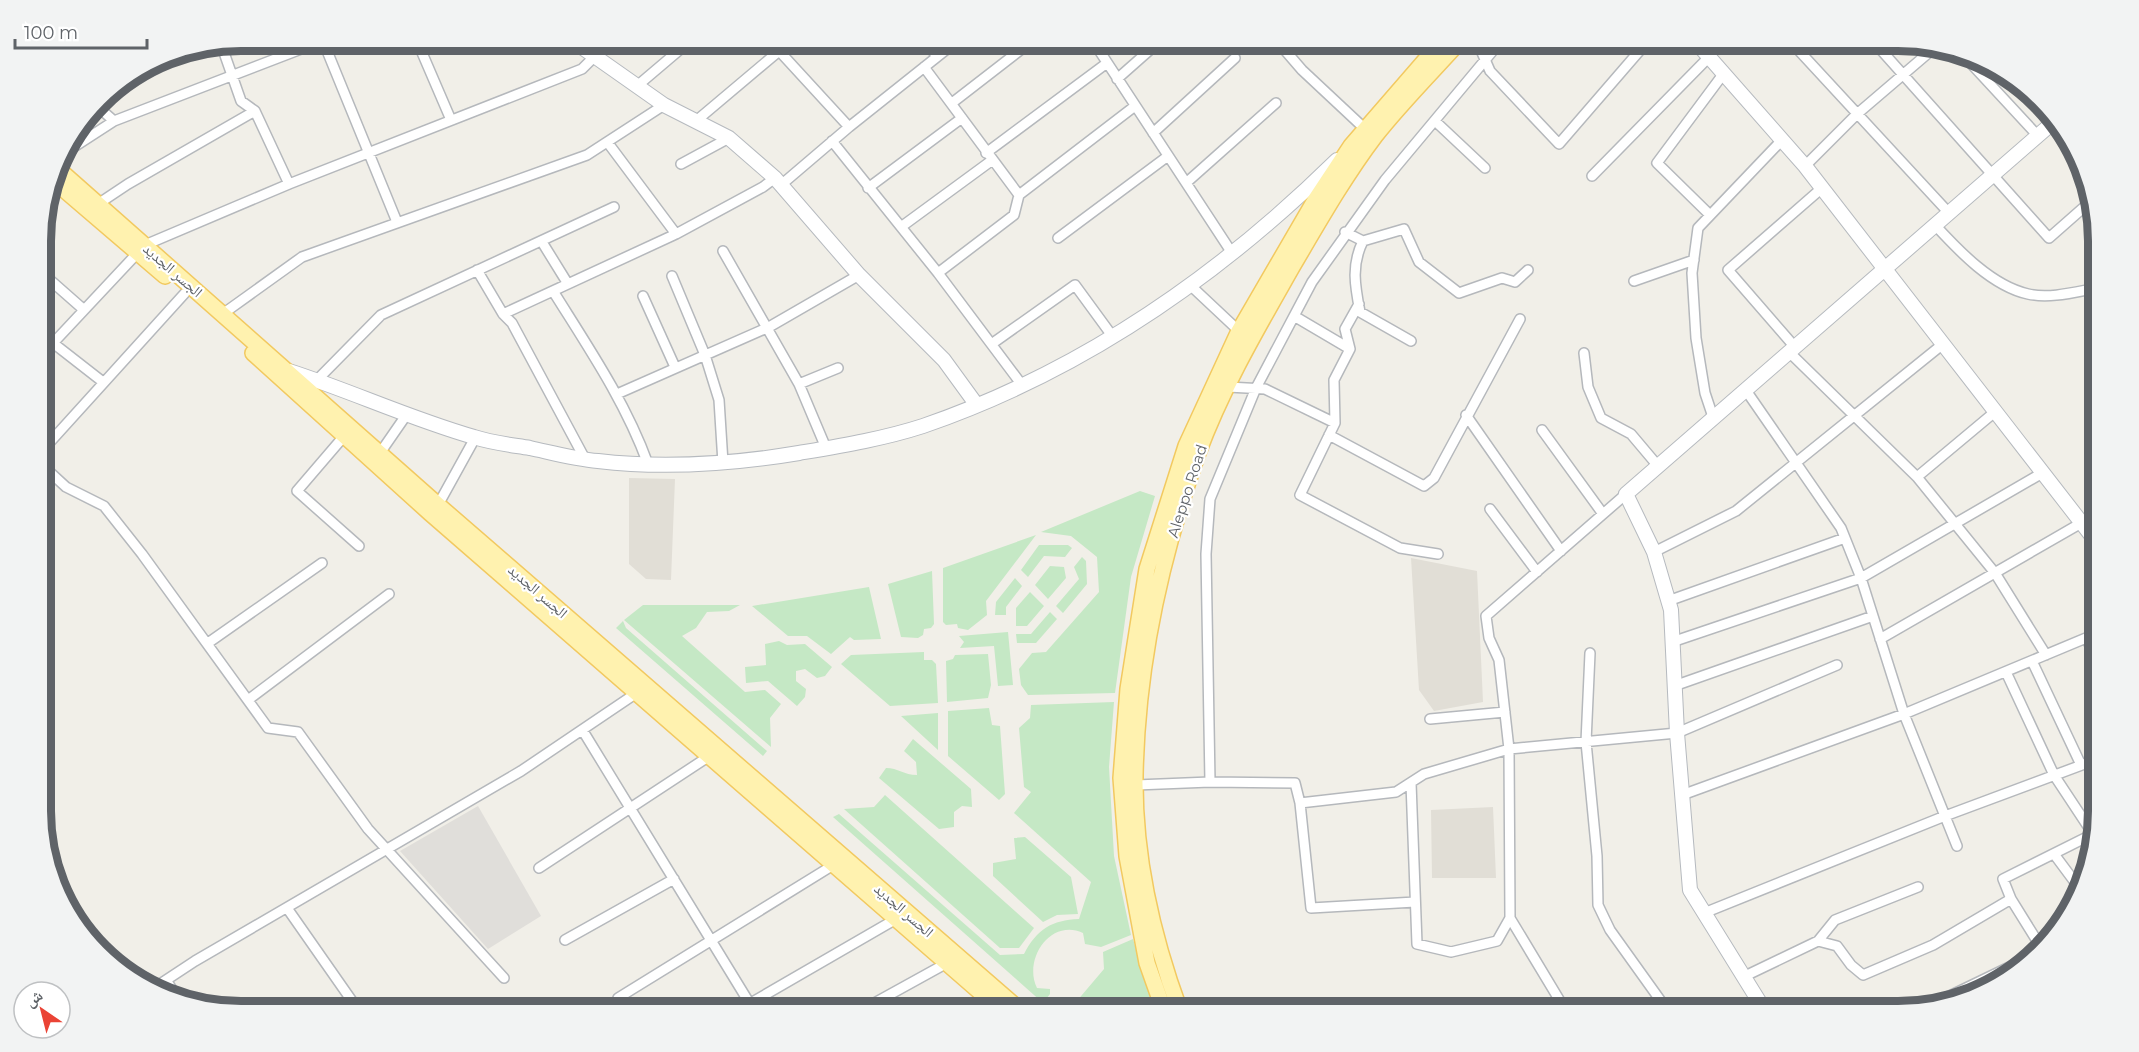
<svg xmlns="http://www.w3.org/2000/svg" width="2139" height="1052" font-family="Montserrat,'Noto Naskh Arabic',sans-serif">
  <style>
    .industrial { fill: #e0deda }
    .education { fill: #e1ded6 }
    .green { fill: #c5e8c5 }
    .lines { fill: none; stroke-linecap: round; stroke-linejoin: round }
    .street-casing { stroke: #b5b8bc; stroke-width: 12 }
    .secondary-casing { stroke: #b6babf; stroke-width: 16 }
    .primary-casing { stroke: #f2c960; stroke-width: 18 }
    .street { stroke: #fff; stroke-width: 9 }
    .secondary { stroke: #fff; stroke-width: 14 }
    .primary { stroke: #fff2af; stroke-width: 15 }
    .labels { text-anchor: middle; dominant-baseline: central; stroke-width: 4.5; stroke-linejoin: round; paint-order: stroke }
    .street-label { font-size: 15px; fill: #5f6368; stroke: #fff }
    .rim { fill: none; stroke: #5f6368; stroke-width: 8 }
  </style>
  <rect width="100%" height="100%" fill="#f1efe8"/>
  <path class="industrial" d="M478 806 541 916 488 949 400 851Z"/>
  <path class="education" d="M629 478 675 479 671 580 646 579 629 564Z
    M1411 558 1477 571 1483 702 1434 711 1419 690Z
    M1493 807 1496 878H1432L1431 810Z"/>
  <path class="green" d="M1140 491 1155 496 1131 577 1115 693 1028 695 1021 685 1019 669 1032 653 1046 652 1099 592 1097 557 1071 536 1041 532Z
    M1036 535 986 601 987 615 968 630 958 628 957 624 946 625 943 622V568Z
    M1039 545H1068L1072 548 1065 557 1044 556 1028 577 1021 570Z
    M1082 557 1086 561 1087 584 1063 613 1056 606 1079 579 1074 567Z
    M1050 566 1064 567 1066 578 1048 599 1035 585Z
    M932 571 934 624 931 628 924 629 923 635 918 638 901 637 888 584Z
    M1015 578 1022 586 1006 607V615H995L996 602Z
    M869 587 881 639 854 640 850 637 831 654 807 636H788L752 606Z
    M1030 592 1044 606 1027 626H1016V608Z
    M643 605H740L729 611 707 612 696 628 682 636 745 692 765 690 781 704 770 718 771 747 624 620Z
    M1050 612 1057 619 1036 643H1017L1016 634H1031Z
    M623 621 626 628 767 751 763 756 616 628Z
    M1008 632 1013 685 998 686 994 646 960 648 964 642 959 636Z
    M779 641 787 645 805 644 832 667 825 676 817 678 805 669 796 671V681L806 689 805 697 797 706 768 681 746 683 745 667 766 665 765 644Z
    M924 652V660H932L936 664 938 703 890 706 841 664 851 655Z
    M988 654 991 685 988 698 947 702 946 661 953 659 955 655Z
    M1114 702 1109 767 1114 856 1131 935 1101 947 1085 944 1083 933C1050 918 1023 960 1037 988L1050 989V994L1043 1003 833 817 839 814 1000 955 1024 954C1037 929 1052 920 1079 919L1091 882 1014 813 1031 792 1024 787 1019 728 1030 718 1031 705Z
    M989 708 992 725 1000 726 1005 794 999 800 948 756V711Z
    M938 713V750L901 716Z
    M913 739 971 789 972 807 962 806 954 812V827L939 829 879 778 886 768C898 768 904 775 917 775L916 762 904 751Z
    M885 795 1034 928 1019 948H1000L844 809 874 807Z
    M1025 837 1071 877 1078 914 1057 915 1043 922 993 876V863L1016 859 1014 838Z
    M1133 939 1154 1011H1052L1047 1007 1051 1002H1076L1104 969 1103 952Z"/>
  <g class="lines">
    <g class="street-casing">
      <path id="street" d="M323 41 397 222
        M417 41 451 120
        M770 41 849 127
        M924 41 937 56
        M1093 41 1232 253
        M1277 41 1302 70 1364 128
        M1477 41 1490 71 1559 144 1648 41
        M1790 41 1949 213
        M1873 41 2049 238 2091 201
        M221 44 241 101 255 111
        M1283 47 1294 41
        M1964 56 2038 136
        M924 67 1019 195 1014 215 938 273
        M1117 79 1160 41
        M637 86 690 41
        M952 103 1032 41
        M97 106 114 121
        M696 121 791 41
        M1435 121 1485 168
        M1153 133 1235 58
        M832 141 938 273 1022 385
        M608 143 676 234
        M986 153 1107 63
        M60 156 114 121 322 41
        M681 164 729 138
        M1805 166 1857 114 1933 49
        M1592 176 1709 57
        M1186 183 1276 103
        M781 185 849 127 957 41
        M868 188 962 118
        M1019 195 1135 106
        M98 204 128 184 255 111 289 184
        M1710 215 1657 163 1724 73
        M1935 225C1959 251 1992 286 2028 294 2050 299 2075 292 2097 288
        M901 227 991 161
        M1345 232 1363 241C1351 265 1355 286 1360 312L1411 341
        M1058 238 1168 156
        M1363 241 1404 229 1419 262 1459 293 1502 278 1515 282 1528 270
        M542 242 568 284
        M723 251 799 384 826 448
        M477 270 503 314 512 323 585 459
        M41 272 83 309
        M672 276 705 355 719 400 723 463
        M1634 281 1694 260
        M1190 285 1239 331
        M553 291C588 347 625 401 648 464
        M643 296 675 367
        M224 313 302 257 587 155 664 105
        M503 314 676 234 763 187 775 178
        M1294 316 1350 349 1345 329 1359 304
        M53 343 103 382
        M993 343 1075 285 1113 337
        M1794 346 1728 270 1822 188
        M1788 351 1917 477 1995 573 2046 655
        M1584 353 1588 387 1601 418 1631 434 1658 466
        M41 356 145 245 289 184 582 69 595 56
        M317 380 381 315 614 207
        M799 384 838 368
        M1228 387 1265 389 1335 423 1300 495 1400 548 1438 554
        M1745 389 1841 528 1861 578 1904 714 1957 846
        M617 394 769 327 859 275
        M1466 415 1561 551
        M1713 417 1705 393 1696 338 1692 273 1698 228 1782 140
        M1335 423 1334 380 1350 349
        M1542 430 1603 514
        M345 435 297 491 359 546
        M1329 435 1424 486 1434 478 1520 319
        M41 452 185 293
        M380 453 407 414
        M41 464 66 487 104 506 142 554 268 728 298 732 368 829 504 978
        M1917 477 1996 411
        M1626 494 1486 616 1489 638 1499 660 1509 749 1677 733 1837 665
        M438 505 475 438
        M1490 509 1537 572
        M1654 552 1736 511 1943 344
        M1668 601 1845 538
        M2086 638 2098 661
        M1880 639 2083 522
        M1672 642 1861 578 2044 472
        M208 643 322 563
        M1590 653 1586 742 1597 856 1598 905 1610 930 1668 1011
        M2032 661 2081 765
        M2006 672 2054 775 2093 834
        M1674 686 1873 616
        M248 700 389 594
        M1430 719 1505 712
        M583 731 750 1004
        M1210 782 1206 554 1210 499 1256 388 1312 282 1385 180 1501 41
        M1411 783 1417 944 1451 952 1497 941 1510 918
        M1136 785 1210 782 1295 783 1300 803 1311 908 1415 902
        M1682 795 1904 714 2098 633
        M1300 803 1396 792 1424 774 1509 749 1510 918 1566 1011
        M2054 854 2080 889
        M539 868 711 755
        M287 908 359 1011
        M1704 913 1945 816 2098 759
        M565 940 674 879
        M1818 941 1837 946 1851 965 1863 975 1933 945 2011 899
        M2039 944 2011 899 2003 879 2093 834
        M1743 977 1818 941 1835 920 1918 887
        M166 980 177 997
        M151 990 195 961 521 771 638 692
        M618 998 835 864
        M1933 1004 2026 959
        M737 1011 896 919
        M860 1011 947 963"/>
    </g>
    <g class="secondary-casing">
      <path id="secondary" d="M573 41 664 105 729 138 775 178 859 275 944 360 976 404
        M1695 41 1805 166 2098 544
        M289 371C351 391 411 419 474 437 492 443 512 445 530 448 553 453 575 459 598 461 665 469 733 464 799 453 840 446 883 439 923 426 1080 372 1219 276 1337 160
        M1765 1011 1690 890 1677 733 1671 610 1654 552 1626 494 2057 119"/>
    </g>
    <g class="primary-casing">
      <path id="primary" d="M57 168 438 505 1021 1011
        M54 181 165 276
        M253 353 430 513 1002 1011
        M1164 1011 1147 963 1127 856 1121 778 1128 689 1147 569 1186 446 1239 331 1314 202 1351 146 1442 41
        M1180 1011C1153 938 1134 855 1135 776 1137 667 1161 556 1198 453 1222 388 1258 327 1292 267 1318 223 1344 177 1375 136 1401 103 1432 72 1460 41"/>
    </g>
    <use href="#street" class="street"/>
    <use href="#secondary" class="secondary"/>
    <use href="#primary" class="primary"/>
  </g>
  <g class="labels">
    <g class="street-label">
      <text transform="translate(173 270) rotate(41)">الجسر الجديد</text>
      <text transform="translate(1187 491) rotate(-72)">Aleppo Road</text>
      <text transform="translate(538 591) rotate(41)">الجسر الجديد</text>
      <text transform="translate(904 910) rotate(41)">الجسر الجديد</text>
    </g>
  </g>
  <path d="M0 0H2139V1052H0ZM241 51H1898A190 190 0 0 1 2088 241V811A190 190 0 0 1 1898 1001H241A190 190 0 0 1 51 811V241A190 190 0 0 1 241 51Z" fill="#f2f3f3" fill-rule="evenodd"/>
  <path class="rim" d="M241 51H1898A190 190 0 0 1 2088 241V811A190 190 0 0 1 1898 1001H241A190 190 0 0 1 51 811V241A190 190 0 0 1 241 51Z"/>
  <g transform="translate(42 1010) rotate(325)"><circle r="28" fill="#ffffff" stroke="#bfc1c3" stroke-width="1.5"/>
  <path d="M0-4.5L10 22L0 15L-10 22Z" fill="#ea4335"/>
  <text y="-9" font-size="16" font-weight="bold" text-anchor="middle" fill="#5f6368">ش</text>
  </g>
  <path d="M15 39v9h132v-9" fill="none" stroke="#5f6368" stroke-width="3"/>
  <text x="24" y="39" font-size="18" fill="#5f6368" stroke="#ffffff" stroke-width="4.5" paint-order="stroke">100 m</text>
</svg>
